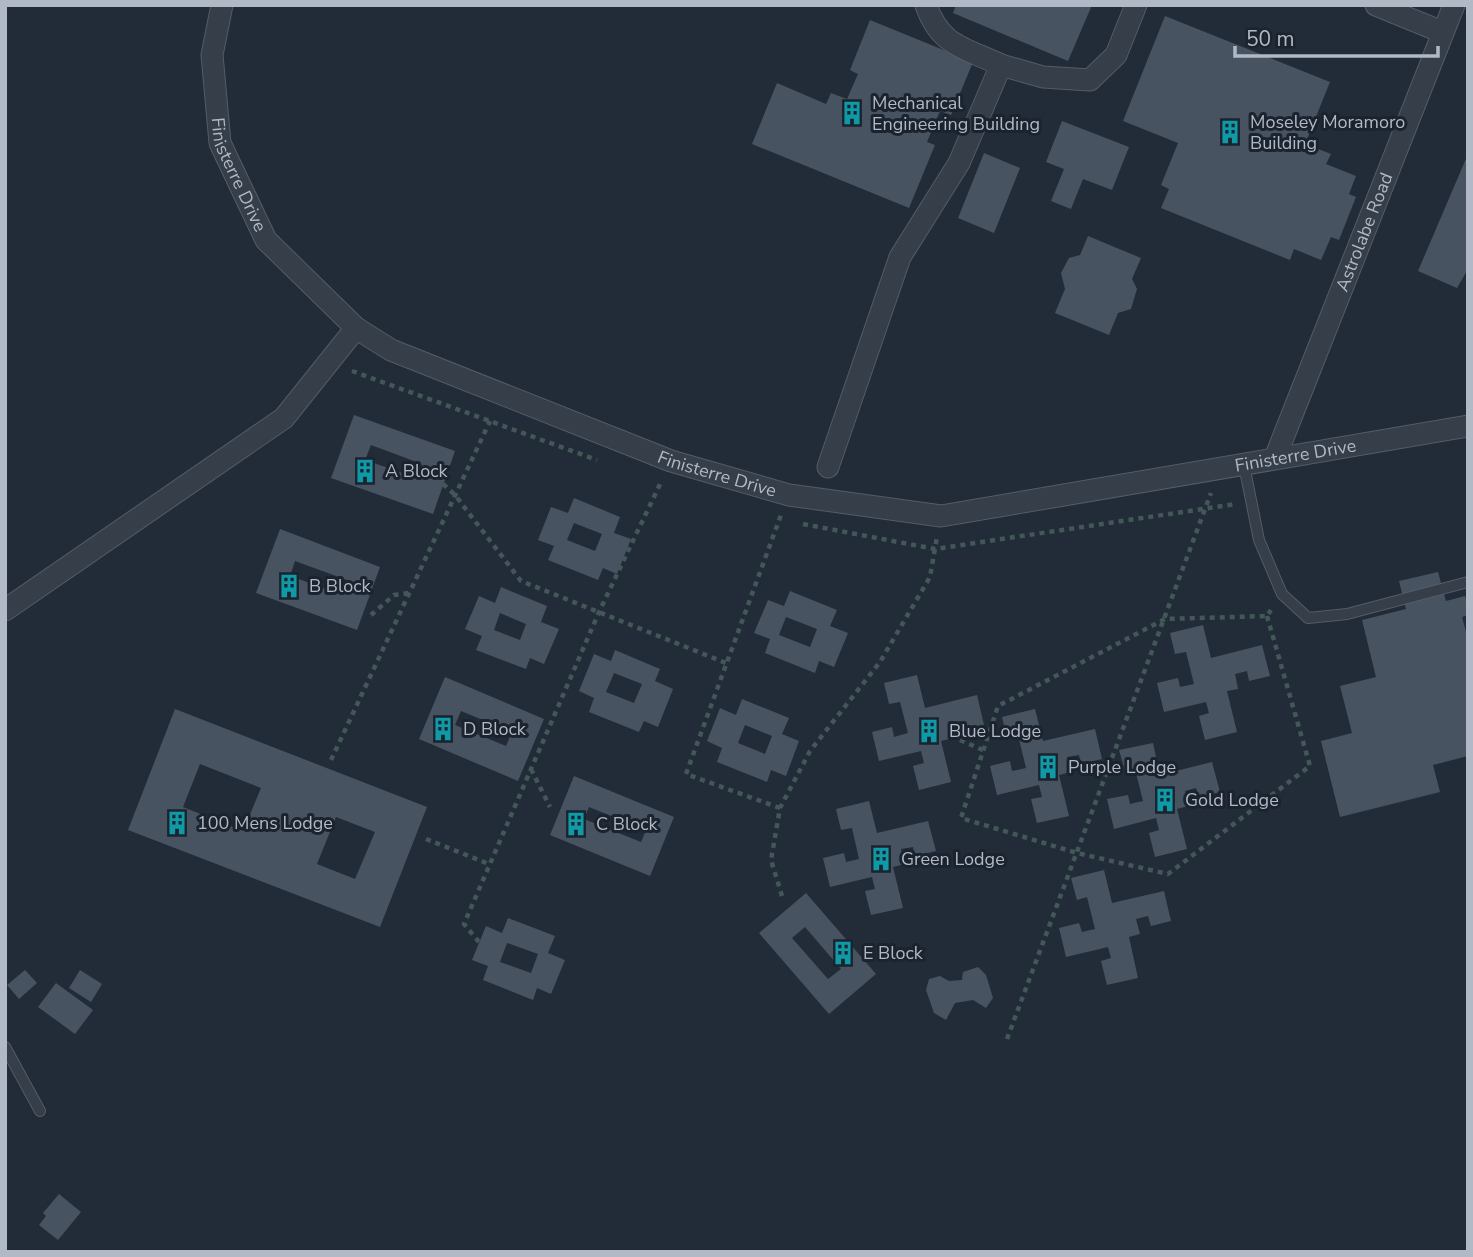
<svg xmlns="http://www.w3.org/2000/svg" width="1473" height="1257" font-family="'Nunito Sans',sans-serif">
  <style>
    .building { fill: #485362; fill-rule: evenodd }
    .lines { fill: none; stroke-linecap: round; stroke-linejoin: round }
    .lane-casing { stroke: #535c67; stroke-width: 12 }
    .street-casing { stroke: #535c67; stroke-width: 23 }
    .path { stroke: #435759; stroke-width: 4.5; stroke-dasharray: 5 5; stroke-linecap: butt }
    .lane { stroke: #353e49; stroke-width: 10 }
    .street { stroke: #353e49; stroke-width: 21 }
    .labels { text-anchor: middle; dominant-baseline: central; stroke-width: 6; stroke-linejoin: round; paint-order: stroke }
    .poi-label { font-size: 18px; fill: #b0b9c5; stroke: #1b232e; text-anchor: start }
    .street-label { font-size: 18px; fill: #b0b9c5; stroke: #1b232e }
  </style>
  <rect width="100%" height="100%" fill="#222c38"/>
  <path class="building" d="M956 5H1092L1068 61 953 13Z
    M1165 16 1330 82 1305 144 1331 154 1326 164 1356 176 1349 194 1356 197 1339 240 1331 237 1321 260 1294 249 1290 260 1161 208 1169 189 1161 185 1178 143 1123 121Z
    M870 20 973 62 951 115 940 111 927 142 935 145 909 208 752 144 777 83 826 104 831 93 847 99 858 74 850 70Z
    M1062 121 1129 147 1112 190 1083 179 1071 209 1051 201 1064 169 1046 162Z
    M984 153 1020 168 994 233 958 218Z
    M1468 154V269L1457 288 1418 271Z
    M1088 236 1141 258 1132 279 1137 289 1131 309 1118 313 1109 335 1055 313 1065 289 1061 273 1069 258 1080 255Z
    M354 415 455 451 433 514 331 478ZM371 445 422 464 417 478 365 460Z
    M574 498 620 517 614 533 631 539 617 574 603 568 598 580 548 560 554 546 538 540 551 507 568 513ZM574 523 602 534 595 551 567 540Z
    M280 529 380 567 357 630 256 593ZM295 561 347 580 341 594 290 576Z
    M1438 572 1446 601 1465 596 1468 606V615L1462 617 1468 639V756L1433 765 1440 792 1340 817 1321 741 1352 733 1340 686 1376 677 1362 620 1406 609 1399 581Z
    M501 587 547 606 541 622 559 629 544 664 530 658 526 669 476 650 482 636 465 629 479 596 495 603ZM500 613 526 624 520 640 494 630Z
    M790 591 837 610 830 626 848 633 834 667 819 661 815 673 765 653 770 639 754 633 768 600 784 606ZM786 617 817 629 810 647 779 635Z
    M1203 625 1211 658 1262 645 1270 676 1249 681 1247 671 1235 674 1238 689 1227 691 1237 732 1205 740 1199 716 1209 713 1206 702 1164 712 1157 683 1178 678 1180 687 1194 684 1186 652 1175 654 1170 633Z
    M615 650 660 669 655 681 673 689 658 727 644 721 639 732 589 712 594 698 579 691 594 654 611 661ZM614 673 642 684 634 703 606 692Z
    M917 675 925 708 977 695 984 725 963 730 961 721 949 723 953 738 941 741 951 782 919 790 913 766 924 763 921 751 879 761 872 732 892 727 894 737 908 733 900 702 889 704 884 683Z
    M445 677 544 719 518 781 419 739ZM461 711 512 732 506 746 455 725Z
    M742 699 789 718 782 734 799 741 786 776 771 770 767 782 717 762 722 748 707 741 720 708 736 715ZM745 725 772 736 765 754 738 743Z
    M175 709 427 807 380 927 128 830ZM200 764 261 788 243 831 183 807ZM336 817 375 832 355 879 317 864Z
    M1035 709 1043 741 1095 729 1102 759 1081 764 1079 755 1067 757 1071 772 1059 775 1069 816 1037 823 1031 799 1042 797 1039 785 997 795 990 766 1010 761 1012 771 1026 768 1018 735 1007 738 1002 717Z
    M1153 743 1160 775 1212 762 1220 792 1199 797 1196 788 1185 791 1188 806 1177 809 1187 849 1155 857 1149 833 1159 830 1156 818 1114 829 1107 799 1128 795 1130 804 1143 801 1135 769 1125 771 1119 750Z
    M574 776 674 817 650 876 550 835ZM589 807 646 830 641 842 584 819Z
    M869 801 877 833 928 821 936 851 915 856 913 847 901 849 905 864 893 867 903 908 871 915 865 891 875 889 872 877 830 887 823 858 844 853 846 862 859 859 852 828 841 830 836 809Z
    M1104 870 1112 903 1164 891 1171 921 1151 926 1148 916 1136 919 1140 934 1129 937 1138 978 1107 985 1101 961 1111 958 1108 947 1066 957 1059 928 1079 923 1082 932 1095 929 1087 897 1077 900 1071 878Z
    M806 893 876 974 829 1014 759 933ZM805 927 841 969 828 979 792 938Z
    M508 918 555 936 548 953 565 960 551 994 537 988 533 1000 483 980 488 966 472 960 486 926 502 933ZM507 943 538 954 531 973 500 962Z
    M978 967 986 975 993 998 986 1008 973 1000 955 1003 946 1020 934 1013 926 990 929 979 940 976 949 981 962 980 963 972Z
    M25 970 37 983 19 999 7 985Z
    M80 970 102 984 91 1002 69 988Z
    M56 983 93 1010 75 1034 38 1007Z
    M59 1194 81 1212 58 1240 39 1225 46 1216 43 1213Z"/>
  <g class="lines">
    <g class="lane-casing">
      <path id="lane" d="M1244 465 1259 540 1282 594 1308 618 1347 614 1468 582
        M5 1047 40 1111"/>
    </g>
    <g class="street-casing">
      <g id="street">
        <path id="s1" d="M222 5 212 55 220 143 266 240 356 328 391 350 671 461 789 495 941 516 1468 426"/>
        <path d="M926 5C940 46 965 48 1001 65"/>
        <path d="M1376 5 1442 32"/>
        <path id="s2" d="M1275 458 1454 5"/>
        <path d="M828 467 900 257 959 163 1001 65 1043 77 1090 80 1116 55 1136 5"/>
        <path d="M5 610 284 418 356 328"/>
      </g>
    </g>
    <path class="path" d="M352 371 597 460
      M443 484 455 495 521 581 726 663
      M803 524 935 549 1236 504
      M371 615 394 595 409 593
      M1267 616 1310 766 1168 874 1077 853 961 818 998 706 1165 619 1267 616 1271 610
      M960 740 983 750
      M331 760 490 421
      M531 769 550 807
      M780 808 686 774 781 515
      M426 839 489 864
      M782 896 771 860 780 808 810 751 880 662 930 577 937 537
      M479 942 464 924 599 612 662 480
      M1007 1039 1211 493"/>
    <use href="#lane" class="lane"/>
    <use href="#street" class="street"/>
  </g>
  <defs>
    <g id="building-bare" transform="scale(1.89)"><path d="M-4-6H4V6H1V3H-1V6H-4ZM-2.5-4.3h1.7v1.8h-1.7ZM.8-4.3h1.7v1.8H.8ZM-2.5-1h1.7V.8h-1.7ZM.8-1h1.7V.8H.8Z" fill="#0f9aa8" stroke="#1b232e" stroke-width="2.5" paint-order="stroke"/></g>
  </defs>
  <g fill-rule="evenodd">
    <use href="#building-bare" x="852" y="113"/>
    <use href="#building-bare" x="1230" y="132"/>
    <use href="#building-bare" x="365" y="471"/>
    <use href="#building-bare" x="289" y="586"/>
    <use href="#building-bare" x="443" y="729"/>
    <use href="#building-bare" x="929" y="731"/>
    <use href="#building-bare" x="1048" y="767"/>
    <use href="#building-bare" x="1165" y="800"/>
    <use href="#building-bare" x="177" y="823"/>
    <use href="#building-bare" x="576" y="824"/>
    <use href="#building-bare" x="881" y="859"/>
    <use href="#building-bare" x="843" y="953"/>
  </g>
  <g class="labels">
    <g class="poi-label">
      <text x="872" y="103">Mechanical<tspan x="872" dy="21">Engineering Building</tspan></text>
      <text x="1250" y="122">Moseley Moramoro<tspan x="1250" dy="21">Building</tspan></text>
      <text x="385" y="471">A Block</text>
      <text x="309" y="586">B Block</text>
      <text x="463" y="729">D Block</text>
      <text x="949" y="731">Blue Lodge</text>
      <text x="1068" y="767">Purple Lodge</text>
      <text x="1185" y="800">Gold Lodge</text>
      <text x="197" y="823">100 Mens Lodge</text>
      <text x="596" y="824">C Block</text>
      <text x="901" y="859">Green Lodge</text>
      <text x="863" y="953">E Block</text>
    </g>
    <g class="street-label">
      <text stroke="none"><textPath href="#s1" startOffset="175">Finisterre Drive</textPath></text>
      <text stroke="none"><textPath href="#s2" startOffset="243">Astrolabe Road</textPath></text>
      <text stroke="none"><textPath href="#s1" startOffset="1351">Finisterre Drive</textPath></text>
      <text stroke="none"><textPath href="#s1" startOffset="763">Finisterre Drive</textPath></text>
    </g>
  </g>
  <rect width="1473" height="1257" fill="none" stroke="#b0b9c5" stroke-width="14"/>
  <path d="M1235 46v10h203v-10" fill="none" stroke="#b0b9c5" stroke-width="3.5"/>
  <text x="1246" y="46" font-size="21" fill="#b0b9c5" stroke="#1b232e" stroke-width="5" paint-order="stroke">50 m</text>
</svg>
